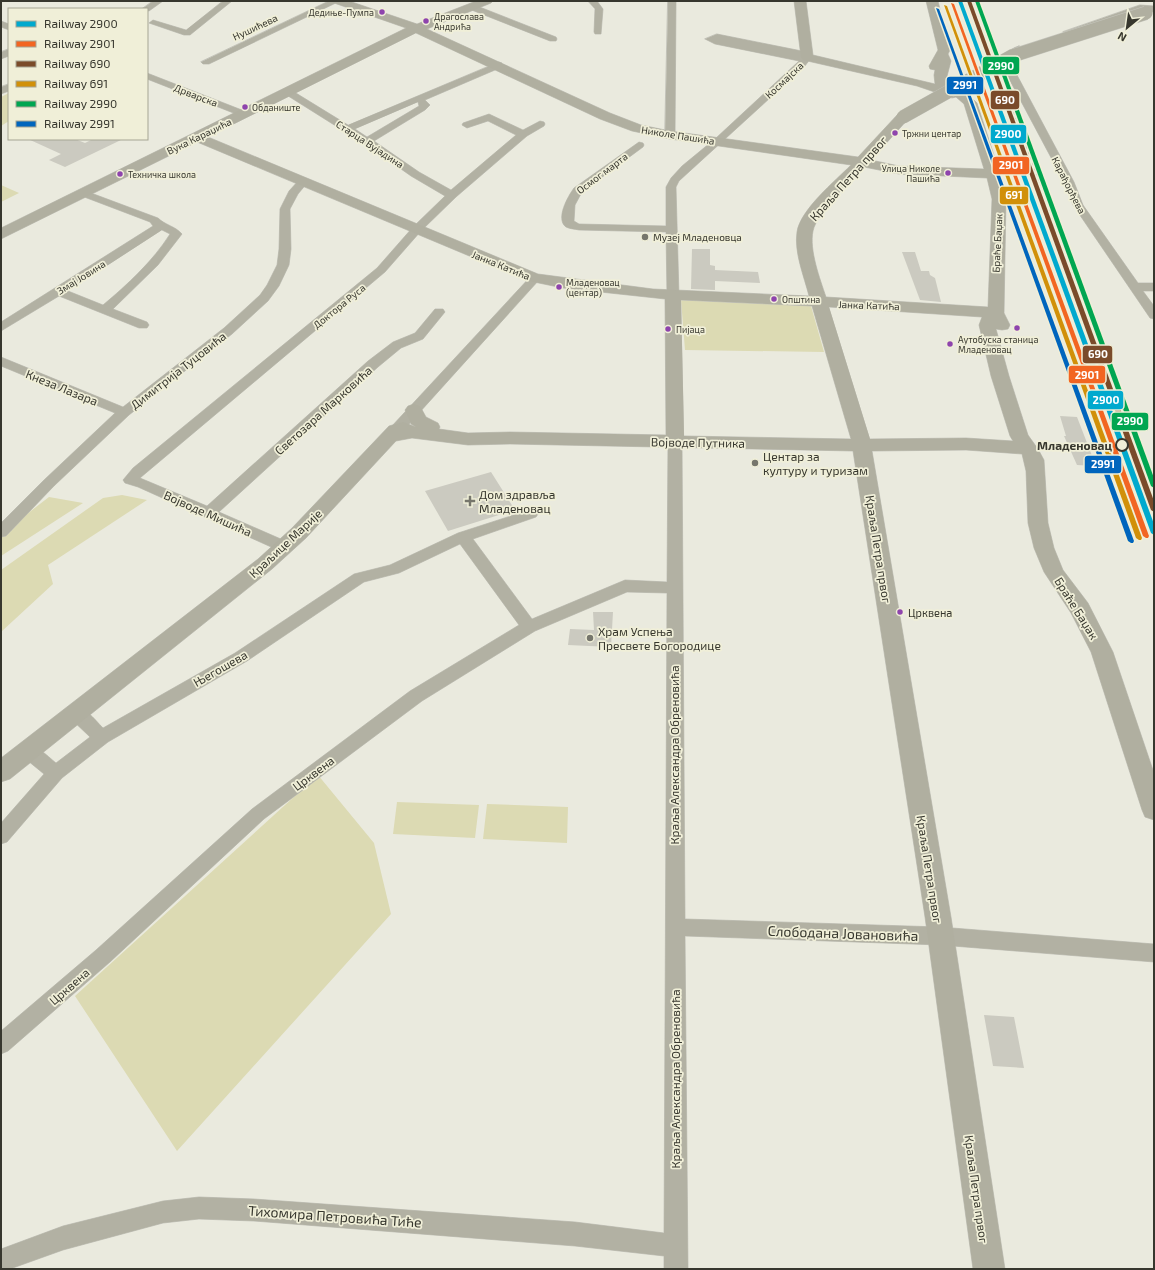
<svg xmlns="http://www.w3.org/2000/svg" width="1155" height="1270" font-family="'Exo 2',sans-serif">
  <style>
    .green { fill: #dcdab3 }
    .building { fill: #cbcac0 }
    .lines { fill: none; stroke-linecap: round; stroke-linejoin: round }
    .street-casing { stroke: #c5c5bc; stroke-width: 1 }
    .secondary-casing { stroke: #c5c5bc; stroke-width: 1 }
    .street { fill: #b2b1a3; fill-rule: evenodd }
    .secondary { fill: #b0afa0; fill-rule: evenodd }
    .rail-far2 { stroke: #a9a89d; stroke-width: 2; stroke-dasharray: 3 3; stroke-linecap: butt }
    .rail-far1 { stroke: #a9a89d; stroke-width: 2.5; stroke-dasharray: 4 4; stroke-linecap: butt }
    .rail { stroke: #a9a89d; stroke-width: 3; stroke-dasharray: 5 5; stroke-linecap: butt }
    .secondary-bridge-casing { stroke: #c5c5bc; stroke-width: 14; stroke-linecap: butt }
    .secondary-bridge { stroke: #b0afa0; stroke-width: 13 }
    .rail-1-casing { stroke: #f0efd8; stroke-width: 3 }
    .rail-2-casing { stroke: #f0efd8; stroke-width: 3 }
    .rail-3-casing { stroke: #f0efd8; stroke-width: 3 }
    .rail-4-casing { stroke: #f0efd8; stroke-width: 3 }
    .rail-5-casing { stroke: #f0efd8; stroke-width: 3 }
    .rail-6-casing { stroke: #f0efd8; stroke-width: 3 }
    .rail-1 { fill: #00a9ce; fill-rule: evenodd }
    .rail-2 { fill: #f26522; fill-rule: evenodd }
    .rail-3 { fill: #7a4b2a; fill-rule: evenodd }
    .rail-4 { fill: #d19009; fill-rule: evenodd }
    .rail-5 { fill: #00a651; fill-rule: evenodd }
    .rail-6 { fill: #0065bd; fill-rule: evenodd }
    .bus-dot { fill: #8e44ad; stroke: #f0efd8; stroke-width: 1.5 }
    .poi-dot { fill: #76766c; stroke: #f0efd8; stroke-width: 1.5 }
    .stop-dot { fill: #f0efd8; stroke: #37372e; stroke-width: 2 }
    .labels { text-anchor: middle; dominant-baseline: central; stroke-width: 3.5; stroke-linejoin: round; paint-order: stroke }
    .far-bus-label { font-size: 9px; fill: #37372e; stroke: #f0efd8; text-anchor: start }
    .far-street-label { font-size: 10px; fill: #37372e; stroke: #f0efd8 }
    .far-poi-label { font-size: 10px; fill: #37372e; stroke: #f0efd8; text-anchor: start }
    .bus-label { font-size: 11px; fill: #37372e; stroke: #f0efd8; text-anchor: start }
    .street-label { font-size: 12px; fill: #37372e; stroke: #f0efd8 }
    .stop-label { font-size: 12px; font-weight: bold; fill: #37372e; stroke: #f0efd8; text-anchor: end }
    .poi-label { font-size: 12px; fill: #37372e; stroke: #f0efd8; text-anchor: start }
    .near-street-label { font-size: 14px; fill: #37372e; stroke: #f0efd8 }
    .line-badge { stroke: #f0efd8; stroke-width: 1.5 }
    .badge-label { font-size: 11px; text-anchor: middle; font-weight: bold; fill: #fff }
  </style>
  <rect width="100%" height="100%" fill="#eaeade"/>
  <path class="green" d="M9 93V121L1 126V97Z
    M1 185 19 193 1 202Z
    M681 300 811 306 824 352 685 350Z
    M122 495 147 500 48 565 53 584 1 632V570L103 498Z
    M49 497 83 503 1 556V534Z
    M318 775 374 843 391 914 177 1151 75 996Z
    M397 802 479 805 475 838 393 834Z
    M487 804 568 807 567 843 483 839Z"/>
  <path class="building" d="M28 139H75L85 143 93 139H123L65 167 49 160 61 154Z
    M692 249H710V265L715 266V270L758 272 760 283 715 281V290L691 289Z
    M902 252H915L921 271H929L930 275 935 278 941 302 920 300Z
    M1060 416 1077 417 1096 466 1077 465 1064 436H1066Z
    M491 472 515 510 448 531 425 491Z
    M593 612H613L611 647 568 645 570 629 594 630Z
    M984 1015 1014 1017 1024 1068 993 1066Z"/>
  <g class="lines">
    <g class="street-casing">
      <path id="street" d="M153 1H163L149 11 142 9Z
        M223 1H232L190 35H184L149 23 153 20 186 30Z
        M329 1H340L209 64H203L201 62Z
        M588 1H597L603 9 601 34H595L594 32 595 9Z
        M668 1H676L675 135 670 138 665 135Z
        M472 4 556 37 557 39 556 41H550L469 9V5Z
        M1140 5 1154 6V12L1141 11 1070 34H1064L1063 32Z
        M1 21 9 24V30L1 27Z
        M717 34 807 52 810 53 812 57 804 67 679 181 676 187 679 296 673 300 667 296 666 232 579 230C575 229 570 229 566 227 555 219 568 196 574 188L639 142 643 143 644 145 643 147 582 192 575 205 574 221 579 224 666 226V187L671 178 682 166 716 138 799 61 715 44 705 39Z
        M1019 46 1024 49C1013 60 1011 58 1017 75L1074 182 1083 205 1138 283H1154V291H1143L1154 306V319L1150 318 1073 205 1064 182 1007 75C1004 62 1004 50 1019 46Z
        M9 49V56L1 59V52Z
        M499 62 502 63V67L425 100 430 105 425 110 374 141 419 172 451 190 516 135 488 121 467 128 462 125 463 123 489 114 523 130 540 121 544 122 545 124 544 126 527 136 456 197 421 231 385 272 140 478 207 506 368 361 393 342 415 333 435 309H443L445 312 423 339 401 348 378 367 219 512 290 543 292 547 290 551 285 552 280 551 138 487 125 483 123 480 133 468 377 268 413 227 445 196 411 176 374 150 285 94 283 92 285 90H291L348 125ZM418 102 419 106 367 137 355 129Z
        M147 73 247 112 249 114 244 117 241 116 147 79Z
        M9 84V91L1 94V87Z
        M303 179 308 182 298 194 290 209 291 249 289 265 279 286 268 301 232 334 129 415 54 486 6 536 1 537V523L44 480 115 413 1 366V357L123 407 224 328 260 295 267 285 277 265 279 249 280 209 289 191 299 180Z
        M83 190 158 218C165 225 175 226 182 234L158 265 113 309 147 322 149 325 147 328H139L59 296 1 331V322L153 226 150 222 79 195 78 193ZM162 230 170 234C153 261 127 285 103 305L68 291Z
        M535 274 541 278 539 280 401 433H391L389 430 391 427 531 276Z
        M675 438 680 439 682 442 685 919 940 927 1154 944V962L940 945 685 936 688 1269H664V1256L575 1246 254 1221 199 1219 163 1223 63 1250 10 1269H1V1249L63 1226 163 1201 199 1197 254 1199 575 1222 664 1233 667 593 627 592 535 631 422 701 264 819 110 962 8 1051 1 1054V1031L96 950 252 809 410 691 519 625 460 544 399 573 364 582 247 661 108 742 62 778 7 842 1 844V823L44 774 22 756 19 751 22 746C35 742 46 755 56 763L90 737 70 718 68 713 70 708C84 704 94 719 103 728L235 653 354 574 390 565 458 533 526 511 531 509 536 511 538 514 536 517 473 539 532 619 625 580 667 582 668 442 670 439Z"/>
    </g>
    <g class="secondary-casing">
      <path id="secondary" d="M332 1H349L417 24 476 1H493L491 3 427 29 610 113 641 125 670 131 858 157 898 114H908L910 117 871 160 899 166 984 169 964 104 956 97 952 98 917 86 803 60 801 57 794 1H806L813 55 935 84 934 75 935 70 930 69 929 66 938 50 926 1H938L950 50 948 54 951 61 946 80 968 94 977 103 1003 183 1006 199 1004 313 1010 325 1008 329 1002 330 996 329 1009 376 1028 435 1038 449 1044 460 1048 523 1054 548 1063 570 1088 603 1113 652 1154 773V820L1145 817 1142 810 1091 652 1071 613 1044 572 1034 548 1028 523 1026 471 1022 454 966 450 872 451 951 917 1005 1269H973L925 917 853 451 510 444 468 445 412 438 396 441 306 538 272 569 10 779 1 782V758L258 559 292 528 389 426 403 422 416 427 411 424 405 410 408 406 414 404 420 406 426 417 438 423 440 427 439 429 468 433 510 432 666 435 665 299 563 288 529 281 197 142 1 239V228L406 28 334 3ZM416 33 600 119 632 131 670 139 851 165C835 181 800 210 797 232 794 253 804 276 809 296L653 289 538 274 208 137ZM864 167 899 174 987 178 992 199 988 307 826 297C820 279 809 250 813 231 817 212 850 182 864 167ZM681 300 812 306 851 439 684 436ZM829 307 982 317 979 325 991 376 1010 436 1013 441 966 438 870 439Z"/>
    </g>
    <use href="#street" class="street"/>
    <use href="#secondary" class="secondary"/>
    <path class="rail-far2" d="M968 1 1051 209"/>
    <path class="rail-far1" d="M1050 208 1152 477"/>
    <path class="rail" d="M1152 476 1154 481"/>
    <g class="secondary-bridge-casing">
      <path id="secondary-bridge" d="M903 117 1012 56 1146 13"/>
    </g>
    <use href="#secondary-bridge" class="secondary-bridge"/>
    <g class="rail-1-casing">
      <path id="rail-1" d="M958 1H962L1154 524V535L1151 533Z"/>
    </g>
    <g class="rail-2-casing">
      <path id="rail-2" d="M951 3 954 4 1149 536 1148 538H1146L1143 536Z"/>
    </g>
    <g class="rail-3-casing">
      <path id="rail-3" d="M967 1H971L1154 501V512L1151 510Z"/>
    </g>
    <g class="rail-4-casing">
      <path id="rail-4" d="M944 5 947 6 1142 538 1141 540H1139L1136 538Z"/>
    </g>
    <g class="rail-5-casing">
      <path id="rail-5" d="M975 1H979L1154 478V488L1151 486Z"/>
    </g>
    <g class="rail-6-casing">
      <path id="rail-6" d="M936 8 939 9 1134 541 1133 543H1131L1128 541Z"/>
    </g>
    <use href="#rail-1" class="rail-1"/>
    <use href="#rail-2" class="rail-2"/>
    <use href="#rail-3" class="rail-3"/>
    <use href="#rail-4" class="rail-4"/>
    <use href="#rail-5" class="rail-5"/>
    <use href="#rail-6" class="rail-6"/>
  </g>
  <g class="bus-dot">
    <circle cx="382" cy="12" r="3.5"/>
    <circle cx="426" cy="21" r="3.5"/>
    <circle cx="245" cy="107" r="3.5"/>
    <circle cx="895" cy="133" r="3.5"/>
    <circle cx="948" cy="173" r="3.5"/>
    <circle cx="120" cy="174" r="3.5"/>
    <circle cx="559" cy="287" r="3.5"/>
    <circle cx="774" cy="299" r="3.5"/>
    <circle cx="1017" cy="328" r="3.5"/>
    <circle cx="668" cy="329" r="3.5"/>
    <circle cx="950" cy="344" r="3.5"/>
    <circle cx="900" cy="612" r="3.5"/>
  </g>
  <g class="poi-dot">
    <circle cx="645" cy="237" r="4"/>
    <circle cx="755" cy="463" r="4"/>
    <path d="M468 495h4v4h4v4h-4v4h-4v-4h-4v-4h4z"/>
    <circle cx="590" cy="638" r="4"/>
  </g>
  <circle class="stop-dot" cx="1122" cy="445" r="6"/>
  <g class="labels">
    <g class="far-bus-label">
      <text x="374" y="12" text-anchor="end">Дедиње-Пумпа</text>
      <text x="434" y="16">Драгослава<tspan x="434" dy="10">Андрића</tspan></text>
      <text x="252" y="107">Обданиште</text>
      <text x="902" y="133">Тржни центар</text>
      <text x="940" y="168" text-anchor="end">Улица Николе<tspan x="940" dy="10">Пашића</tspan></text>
      <text x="128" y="174">Техничка школа</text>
      <text x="566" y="282">Младеновац<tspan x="566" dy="10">(центар)</tspan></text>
      <text x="782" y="299">Општина</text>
      <text x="676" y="329">Пијаца</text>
      <text x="958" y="339">Аутобуска станица<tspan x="958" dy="10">Младеновац</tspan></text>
    </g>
    <g class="far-street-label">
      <text transform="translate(255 27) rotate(-25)">Нушићева</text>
      <text transform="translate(784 80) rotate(-43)">Космајска</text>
      <text transform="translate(196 95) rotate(21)">Дрварска</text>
      <text transform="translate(678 135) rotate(9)">Николе Пашића</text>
      <text transform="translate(199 136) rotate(-26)">Вука Караџића</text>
      <text transform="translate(370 144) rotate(33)">Старца Вујадина</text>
      <text transform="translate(602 173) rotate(-37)">Осмог марта</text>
      <text transform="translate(1069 185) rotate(63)">Карађорђева</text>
      <text transform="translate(997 243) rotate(-87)">Браће Баџак</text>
      <text transform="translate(501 265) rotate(22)">Јанка Катића</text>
      <text transform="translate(81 277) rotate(-32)">Змај Јовина</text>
      <text transform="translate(869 305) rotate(2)">Јанка Катића</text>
      <text transform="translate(339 306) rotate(-39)">Доктора Руса</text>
    </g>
    <g class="far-poi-label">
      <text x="653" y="237">Музеј Младеновца</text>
    </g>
    <g class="bus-label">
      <text x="908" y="612">Црквена</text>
    </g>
    <g class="street-label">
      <text transform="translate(848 178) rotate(-48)">Краља Петра првог</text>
      <text transform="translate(178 370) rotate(-38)">Димитрија Туцовића</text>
      <text transform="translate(62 387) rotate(22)">Кнеза Лазара</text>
      <text transform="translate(323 410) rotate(-42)">Светозара Марковића</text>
      <text transform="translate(698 442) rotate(1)">Војводе Путника</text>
      <text transform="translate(208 513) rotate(24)">Војводе Мишића</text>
      <text transform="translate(285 543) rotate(-43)">Краљице Марије</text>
      <text transform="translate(879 549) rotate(81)">Краља Петра првог</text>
      <text transform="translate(1077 608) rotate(58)">Браће Баџак</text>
      <text transform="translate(220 668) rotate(-30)">Његошева</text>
      <text transform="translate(674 755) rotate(-90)">Краља Александра Обреновића</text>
      <text transform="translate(313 773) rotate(-37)">Црквена</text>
      <text transform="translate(930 869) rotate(81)">Краља Петра првог</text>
      <text transform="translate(69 986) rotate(-41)">Црквена</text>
      <text transform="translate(675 1079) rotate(-90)">Краља Александра Обреновића</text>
      <text transform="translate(977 1189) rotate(82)">Краља Петра првог</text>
    </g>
    <g class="stop-label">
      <text x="1112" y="445">Младеновац</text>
    </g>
    <g class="poi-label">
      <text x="763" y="456">Центар за<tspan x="763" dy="14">културу и туризам</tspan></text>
      <text x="479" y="494">Дом здравља<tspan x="479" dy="14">Младеновац</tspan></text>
      <text x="598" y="631">Храм Успења<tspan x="598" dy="14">Пресвете Богородице</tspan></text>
    </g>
    <g class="near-street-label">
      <text transform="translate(843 933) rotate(2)">Слободана Јовановића</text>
      <text transform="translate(335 1216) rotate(4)">Тихомира Петровића Тиће</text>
    </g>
  </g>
  <g class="line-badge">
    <rect x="982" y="56" width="38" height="19" rx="4" fill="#00a651"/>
    <rect x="946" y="76" width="38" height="19" rx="4" fill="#0065bd"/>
    <rect x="990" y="90" width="30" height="20" rx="4" fill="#7a4b2a"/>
    <rect x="990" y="124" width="37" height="20" rx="4" fill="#00a9ce"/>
    <rect x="992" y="156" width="38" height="19" rx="4" fill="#f26522"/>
    <rect x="999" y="186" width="30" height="19" rx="4" fill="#d19009"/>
    <rect x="1082" y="345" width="31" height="19" rx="4" fill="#7a4b2a"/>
    <rect x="1068" y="365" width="38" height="19" rx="4" fill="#f26522"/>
    <rect x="1087" y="390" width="37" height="20" rx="4" fill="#00a9ce"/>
    <rect x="1111" y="412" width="38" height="19" rx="4" fill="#00a651"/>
    <rect x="1084" y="455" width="38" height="19" rx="4" fill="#0065bd"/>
  </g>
  <g class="badge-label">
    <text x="1001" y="70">2990</text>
    <text x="965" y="89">2991</text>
    <text x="1005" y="104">690</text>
    <text x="1008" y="138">2900</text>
    <text x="1011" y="169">2901</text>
    <text x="1014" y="199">691</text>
    <text x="1098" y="358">690</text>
    <text x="1087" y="379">2901</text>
    <text x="1106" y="404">2900</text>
    <text x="1130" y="425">2990</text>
    <text x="1103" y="468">2991</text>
  </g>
  <rect width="1155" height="1270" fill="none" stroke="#37372e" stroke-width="4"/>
  <rect x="8" y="8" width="140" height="132" fill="#f0efd8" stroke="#a6a594"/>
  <rect x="16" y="21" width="20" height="6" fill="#00a9ce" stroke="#a6a594"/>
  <text x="44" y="28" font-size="12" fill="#37372e">Railway 2900</text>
  <rect x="16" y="41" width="20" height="6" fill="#f26522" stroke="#a6a594"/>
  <text x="44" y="48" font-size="12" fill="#37372e">Railway 2901</text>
  <rect x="16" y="61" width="20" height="6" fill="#7a4b2a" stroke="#a6a594"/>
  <text x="44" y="68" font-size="12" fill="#37372e">Railway 690</text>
  <rect x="16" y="81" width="20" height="6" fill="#d19009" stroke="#a6a594"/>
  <text x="44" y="88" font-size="12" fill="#37372e">Railway 691</text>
  <rect x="16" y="101" width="20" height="6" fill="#00a651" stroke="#a6a594"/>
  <text x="44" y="108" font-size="12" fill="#37372e">Railway 2990</text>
  <rect x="16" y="121" width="20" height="6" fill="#0065bd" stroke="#a6a594"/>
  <text x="44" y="128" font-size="12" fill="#37372e">Railway 2991</text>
  <g transform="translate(1127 28) rotate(209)" stroke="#f0efd8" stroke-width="3" paint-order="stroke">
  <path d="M0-3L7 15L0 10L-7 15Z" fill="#37372e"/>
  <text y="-6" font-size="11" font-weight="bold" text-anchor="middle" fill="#37372e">N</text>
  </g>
</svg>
